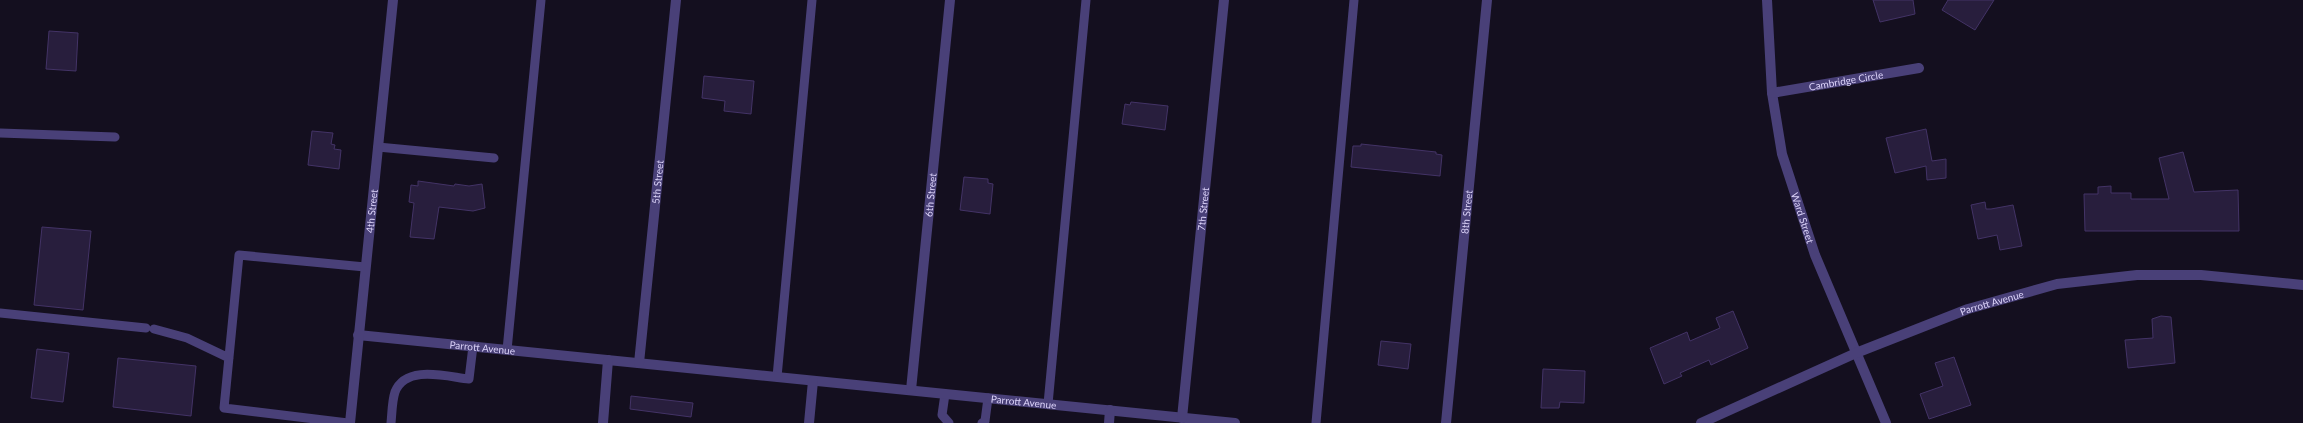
<svg xmlns="http://www.w3.org/2000/svg" width="2303" height="423" font-family="Lato,sans-serif">
  <style>
    .building { fill: #281e3d; stroke: #433366 }
    .lines { fill: none; stroke-linecap: round; stroke-linejoin: round }
    .service { stroke: #494078; stroke-width: 9 }
    .minor { stroke: #494078; stroke-width: 10 }
    .tertiary { stroke: #494078; stroke-width: 10 }
    .labels { text-anchor: middle; dominant-baseline: central; stroke-width: 4; stroke-linejoin: round; paint-order: stroke }
    .street-label { font-size: 10px; fill: #dcd3f9; stroke: #140f1f }
  </style>
  <rect width="100%" height="100%" fill="#140f1f"/>
  <path class="building" d="M1873 0H1913L1915 14 1880 22Z
    M1948 0H1994L1975 30 1942 10Z
    M49 31 78 33 76 71 46 69Z
    M704 76 754 81 751 114 724 111 725 101 702 98Z
    M1131 102 1168 106 1165 130 1122 124 1125 104 1130 105Z
    M1926 129 1932 161 1946 159V178L1927 180 1926 166 1895 173 1886 138Z
    M312 131 333 133 331 144 335 145 334 149 341 150 339 169 308 165Z
    M1361 144 1436 152V154L1442 155 1440 176 1351 167 1353 146H1361Z
    M2183 152 2194 192 2238 190 2239 231H2085L2084 194H2098V187L2111 186V193H2131V199H2169L2159 158Z
    M964 177 988 179V183L993 184 990 214 960 210Z
    M418 181 454 186 455 184 469 186 482 184 485 208 473 211 439 207 434 239 410 237 414 203 409 202 411 185 418 186Z
    M1985 202 1986 209H1991L2013 205 2022 246 2000 250 1997 235 1978 239 1971 205Z
    M42 227 91 231 83 310 34 305Z
    M1733 311 1748 348 1711 365 1709 360 1680 373 1682 376 1664 384 1650 348 1687 332 1690 341 1720 328 1716 318Z
    M2161 316 2171 317 2175 363 2128 368 2125 340 2153 338 2152 319Z
    M1381 341 1411 344 1408 369 1378 365Z
    M37 349 69 353 63 402 31 398Z
    M1954 357 1971 405 1929 419 1920 394 1943 386 1935 363Z
    M118 358 196 366 191 416 113 407Z
    M1543 369 1585 371 1584 403 1560 402 1559 408H1541Z
    M631 396 693 403 691 417 630 409Z"/>
  <g class="lines">
    <path class="service" d="M0 133 115 137
      M378 147 494 158
      M0 313 146 328
      M154 329 187 338 229 358
      M507 350 541 0
      M777 377 812 0
      M945 394 942 415 949 423
      M1048 404 1086 0
      M348 423 224 408 239 255 365 267
      M391 423C392 413 392 401 395 392 406 364 448 377 469 379L473 346
      M982 423 985 421 988 398
      M1316 423 1354 0"/>
    <g class="minor">
      <path id="s1" d="M1767 0 1772 93 1782 154 1815 255 1886 423"/>
      <path id="s2" d="M1772 93 1919 68"/>
      <path id="s3" d="M358 335 1235 423"/>
      <path id="s4" d="M639 363 676 0"/>
      <path id="s5" d="M911 390 950 0"/>
      <path id="s6" d="M1182 418 1224 0"/>
      <path d="M603 423 608 360"/>
      <path d="M809 423 813 381"/>
      <path d="M1109 423 1110 410"/>
      <path id="s7" d="M1701 423 1856 353 1968 309 2057 284 2137 275H2201L2303 285"/>
    </g>
    <g class="tertiary">
      <path id="s8" d="M350 423 393 0"/>
      <path id="s9" d="M1446 423 1487 0"/>
    </g>
  </g>
  <g class="labels">
    <g class="street-label">
      <text stroke="none"><textPath href="#s2" startOffset="75">Cambridge Circle</textPath></text>
      <text stroke="none"><textPath href="#s4" startOffset="182">5th Street</textPath></text>
      <text stroke="none"><textPath href="#s5" startOffset="196">6th Street</textPath></text>
      <text stroke="none"><textPath href="#s6" startOffset="210">7th Street</textPath></text>
      <text stroke="none"><textPath href="#s8" startOffset="213">4th Street</textPath></text>
      <text stroke="none"><textPath href="#s9" startOffset="212">8th Street</textPath></text>
      <text stroke="none"><textPath href="#s1" startOffset="222">Ward Street</textPath></text>
      <text stroke="none"><textPath href="#s7" startOffset="315">Parrott Avenue</textPath></text>
      <text stroke="none"><textPath href="#s3" startOffset="125">Parrott Avenue</textPath></text>
      <text stroke="none"><textPath href="#s3" startOffset="669">Parrott Avenue</textPath></text>
    </g>
  </g>
</svg>
